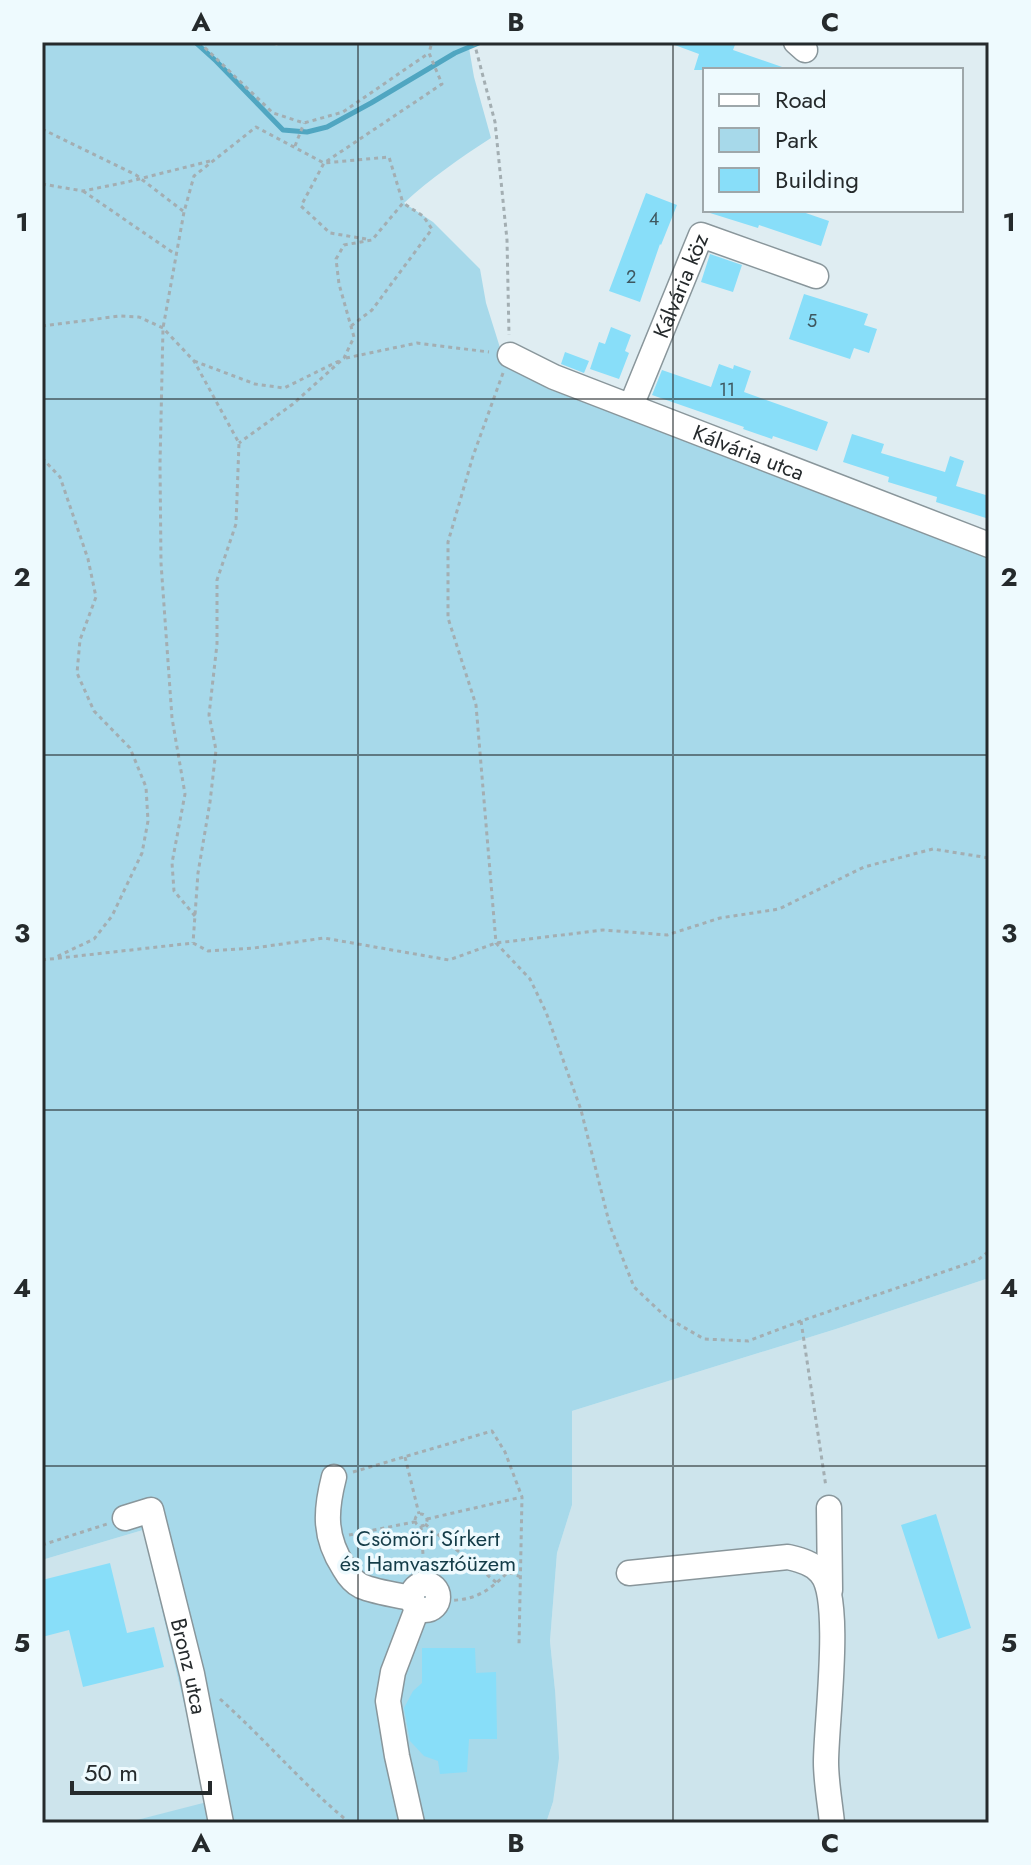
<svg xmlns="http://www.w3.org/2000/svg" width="1031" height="1865" font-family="Jost,sans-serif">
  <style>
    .built { fill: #cde4ec }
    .green { fill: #a7d9ea }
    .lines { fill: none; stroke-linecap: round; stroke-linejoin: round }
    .stream { stroke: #50a6c1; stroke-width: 5 }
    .building { fill: #88def9 }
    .minor-casing { stroke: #89969b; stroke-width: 27 }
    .path { stroke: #a3aeb2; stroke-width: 3; stroke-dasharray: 4 4; stroke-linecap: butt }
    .minor { stroke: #fff; stroke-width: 24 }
    .grid { fill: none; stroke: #252a2c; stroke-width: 2; stroke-opacity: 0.55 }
    .labels { text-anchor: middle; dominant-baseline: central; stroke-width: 7; stroke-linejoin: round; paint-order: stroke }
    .number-label { font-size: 18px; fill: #3e575f }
    .street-label { font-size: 22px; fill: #252a2c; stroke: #eefafe }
    .park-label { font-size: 22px; fill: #143c48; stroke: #eefafe }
    .neatline { fill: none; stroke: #252a2c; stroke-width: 3 }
    .grid-label { font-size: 26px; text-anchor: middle; font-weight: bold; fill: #252a2c }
  </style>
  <rect width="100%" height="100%" fill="#dfedf2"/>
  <path class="built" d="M989 1278V1823H546L553 1802 555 1690 550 1641 557 1553 572 1505V1411L836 1329Z
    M143 1530 207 1803 125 1823H42V1560Z"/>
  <path class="green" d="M42 42H266L277 46 280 42H468L474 77 491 138C460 158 431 178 404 203L433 222 480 269 486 303 502 354 510 355 546 388 989 555V1278L836 1329 572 1411V1505L557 1553 550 1641 555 1690 559 1758 553 1802 546 1823H125L207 1802 143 1530 42 1560Z"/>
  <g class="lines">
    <path class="stream" d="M195 42 216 61 283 130 307 132 327 127 371 103 455 53 481 42"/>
  </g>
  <path class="building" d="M672 42H736L733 50 785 68V70H694L699 54 672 44Z
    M646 193 677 205 661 245 660 244 640 302 609 291Z
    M711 210H797L829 221 821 246 759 225 758 228 710 213Z
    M710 254 742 265 733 292 701 282Z
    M804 294 868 314 864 325 877 329 869 353 854 348 850 359 789 339Z
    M611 327 631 335 625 351 629 353 619 379 590 369 599 342 605 344Z
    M565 352 589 361 584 373 561 364Z
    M719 364 733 369 734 365 751 371 744 392 828 422 817 451 773 436 772 439 743 429 744 427 652 395 662 370 711 387Z
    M852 434 884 444 881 453 945 472 950 456 964 461 956 486 989 496V519L936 502 937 497 888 482 889 477 843 462Z
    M936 1514 971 1628 938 1639 901 1525Z
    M110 1563 127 1633 154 1627 164 1667 83 1687 69 1630 42 1637V1580Z
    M422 1648H475L476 1673 496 1672 497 1739H469L467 1772 440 1774 438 1761 424 1756 410 1741 404 1708 413 1691 422 1683Z"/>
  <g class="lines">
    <g class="minor-casing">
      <g id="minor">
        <path d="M796 42 805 50"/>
        <path id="s1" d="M510 355 554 377 989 545"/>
        <path id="s2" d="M631 406 701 235 816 276"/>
        <path d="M334 1477C325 1512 324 1537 344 1568 348 1575 355 1583 361 1586 375 1592 396 1595 411 1598"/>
        <path d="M829 1508 830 1590"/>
        <path id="s3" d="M125 1518 151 1510 192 1674 221 1823"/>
        <path d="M629 1573 788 1557C800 1560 813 1563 821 1573 843 1598 826 1724 826 1762 826 1782 830 1803 832 1823"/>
        <circle cx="425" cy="1597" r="13"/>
        <path d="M412 1823 397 1756 388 1701 393 1672 417 1609"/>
      </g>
    </g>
    <path class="path" d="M199 42 273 113 304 123 343 112 429 53
      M474 42 495 122 507 240 509 335
      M42 129 136 175 183 211
      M295 146 304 123
      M42 184 83 191 127 182 214 160
      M83 191 175 254
      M366 239 330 233 301 206 324 163 442 84 429 53 432 42
      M42 326 120 316 139 317 163 328 194 361 239 443 236 524 217 580V644L209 715 216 750 210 802 198 873 193 943
      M351 326 372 310 432 229 423 216 403 203
      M346 358 417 343 489 352
      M194 361 255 384 284 388 339 361
      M503 373 473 456 448 542V618L476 705 496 943 530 979 546 1012 581 1110 610 1226 634 1287 666 1317 704 1339 748 1341 801 1321 978 1260 989 1251
      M42 458 60 477 88 559 96 597 80 640 77 673 94 711 130 748 146 787 148 821 142 853 112 916 94 939 54 958
      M195 916 174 891 172 863 185 794 172 718 161 563 160 464 163 328 184 212 194 176 256 127 324 163 389 157 403 203 372 240 344 245 336 259 339 284 354 337 344 358 293 404 239 443
      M42 960 193 943 208 951 254 948 324 938 449 960 496 943 603 930 667 935 720 918 779 909 864 867 933 849 989 858
      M801 1321 826 1487
      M405 1457 419 1514
      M353 1472 492 1431 505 1452 522 1497 519 1645
      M415 1520a6 6 0 1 1 12 0a6 6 0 1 1-12 0Z
      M427 1519 522 1497
      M425 1524 497 1583
      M421 1526 425 1583
      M349 1535 414 1522
      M42 1545 107 1524
      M438 1600C471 1602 485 1595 508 1572L521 1577
      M220 1699C265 1739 303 1785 350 1823"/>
    <use href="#minor" class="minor"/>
  </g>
  <path class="grid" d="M358 42V1823M673 42V1823M42 399H989M42 755H989M42 1110H989M42 1466H989"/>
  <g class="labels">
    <g class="number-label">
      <text x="654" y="219">4</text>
      <text x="631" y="277">2</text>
      <text x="812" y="321">5</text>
      <text x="727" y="390">11</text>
    </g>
    <g class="street-label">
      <text stroke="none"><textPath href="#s2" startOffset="130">Kálvária köz</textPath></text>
      <text stroke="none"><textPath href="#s1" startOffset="258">Kálvária utca</textPath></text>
      <text stroke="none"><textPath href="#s3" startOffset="188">Bronz utca</textPath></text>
    </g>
    <g class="park-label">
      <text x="428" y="1538">Csömöri Sírkert<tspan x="428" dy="25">és Hamvasztóüzem</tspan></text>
    </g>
  </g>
  <rect width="1031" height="1865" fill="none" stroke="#eefafe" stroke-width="88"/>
  <rect x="703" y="68" width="260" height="144" fill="#eefafe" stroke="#9ea7aa" stroke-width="2"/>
  <rect x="719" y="94" width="40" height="12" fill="#ffffff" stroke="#9ea7aa" stroke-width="2"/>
  <text x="775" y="108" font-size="24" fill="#252a2c">Road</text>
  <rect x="719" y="128" width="40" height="24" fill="#a7d9ea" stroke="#9ea7aa" stroke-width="2"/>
  <text x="775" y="148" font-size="24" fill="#252a2c">Park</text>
  <rect x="719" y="168" width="40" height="24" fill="#88def9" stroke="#9ea7aa" stroke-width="2"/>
  <text x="775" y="188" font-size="24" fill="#252a2c">Building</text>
  <path d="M72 1781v12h138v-12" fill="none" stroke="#252a2c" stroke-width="4"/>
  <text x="84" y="1781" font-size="24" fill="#252a2c" stroke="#eefafe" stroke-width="6" paint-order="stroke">50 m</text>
  <rect x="44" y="44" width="943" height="1777" class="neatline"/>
  <g class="grid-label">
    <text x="201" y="31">A</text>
    <text x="516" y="31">B</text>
    <text x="830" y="31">C</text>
    <text x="22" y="231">1</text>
    <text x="1009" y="231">1</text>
    <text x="22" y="586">2</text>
    <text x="1009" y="586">2</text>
    <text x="22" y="942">3</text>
    <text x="1009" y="942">3</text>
    <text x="22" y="1297">4</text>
    <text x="1009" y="1297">4</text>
    <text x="22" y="1652">5</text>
    <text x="1009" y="1652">5</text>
    <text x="201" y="1852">A</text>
    <text x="516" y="1852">B</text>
    <text x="830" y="1852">C</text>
  </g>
</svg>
